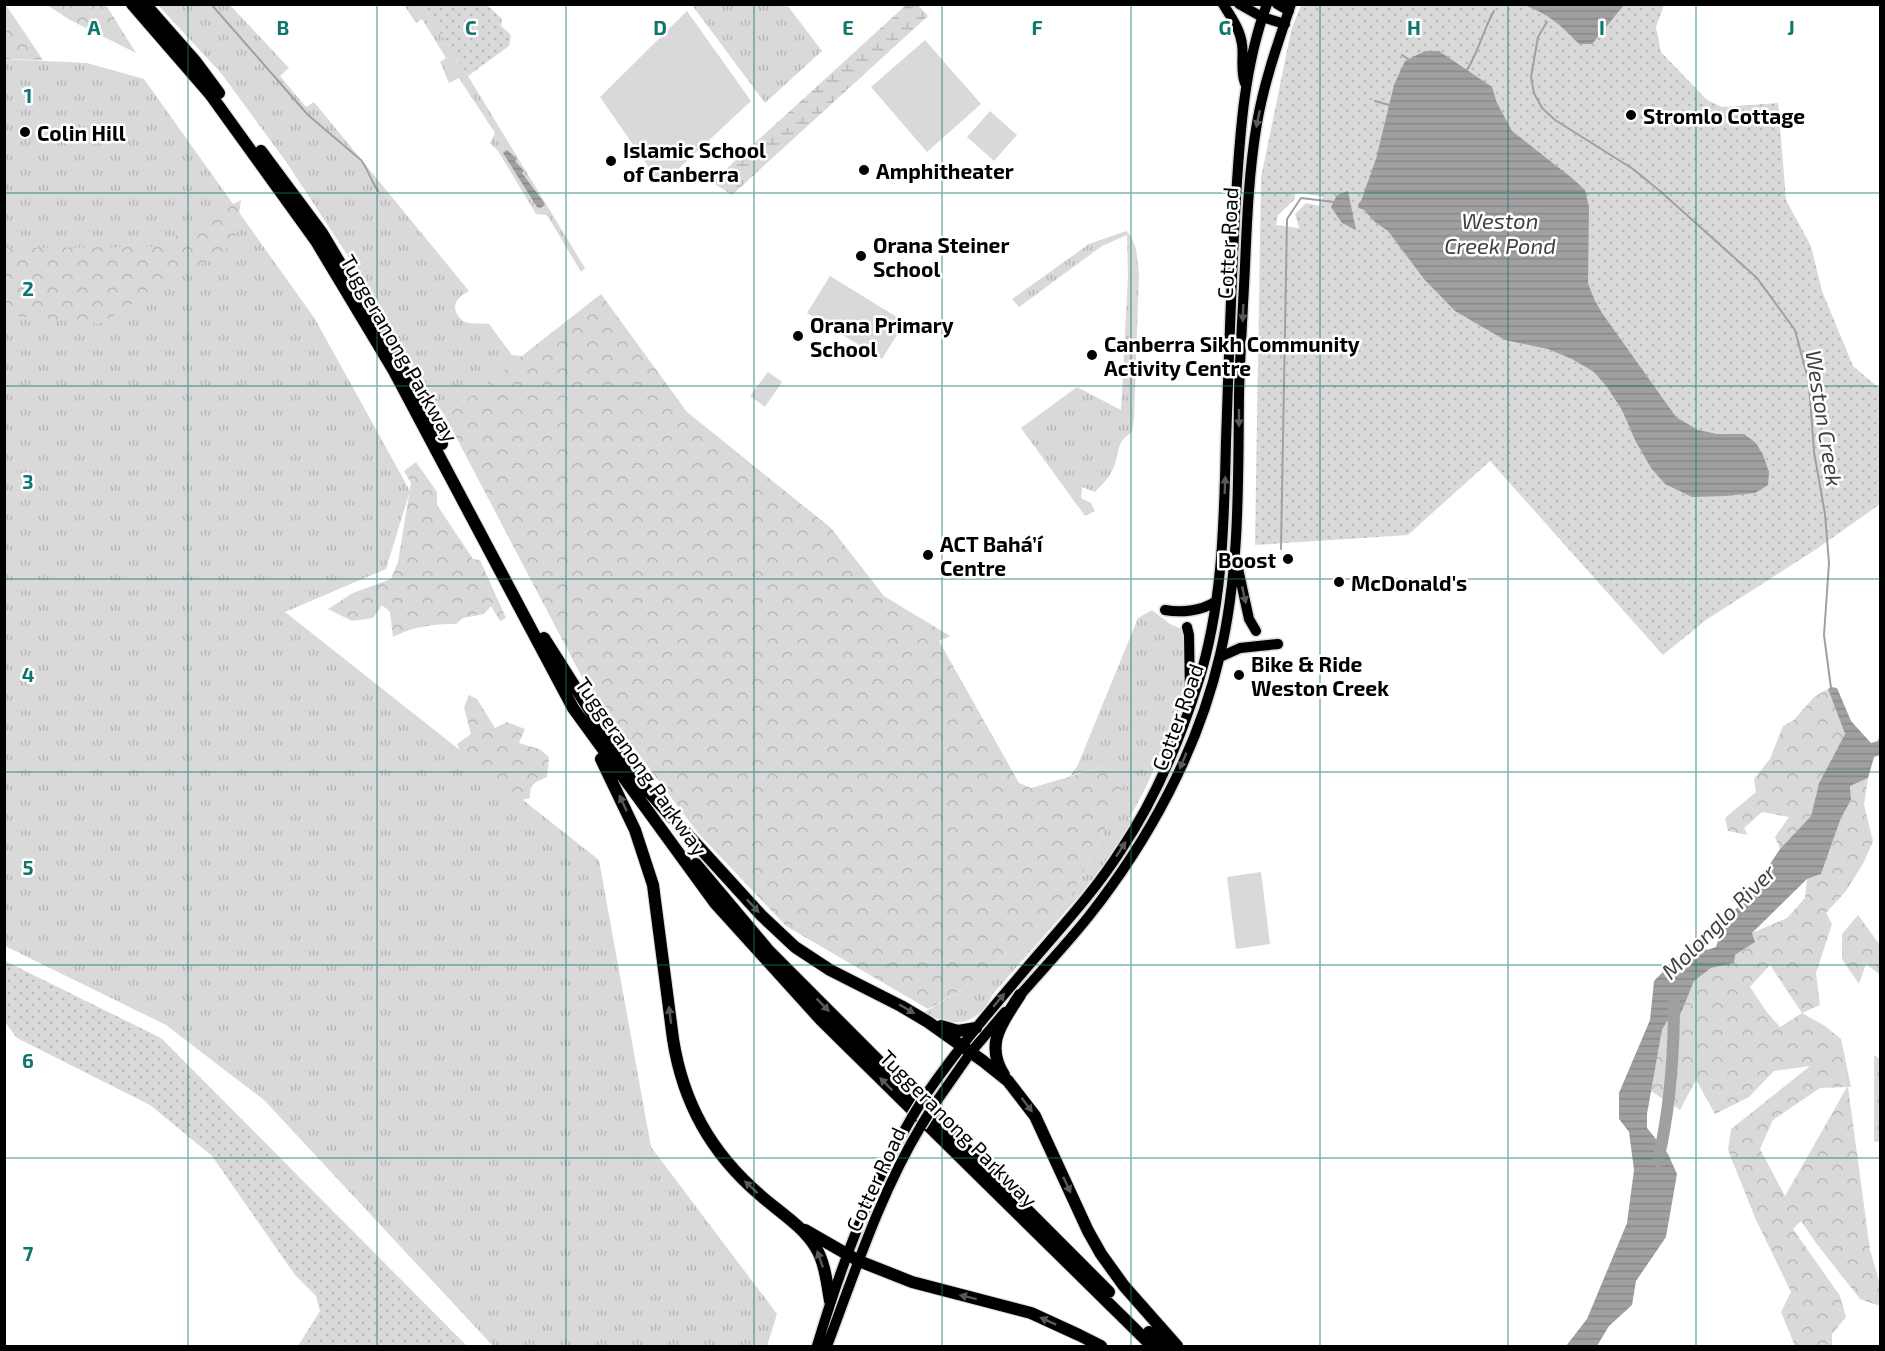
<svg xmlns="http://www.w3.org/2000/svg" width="1885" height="1351" font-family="'Exo 2',sans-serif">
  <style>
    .grass { fill: url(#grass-tufts) }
    .forest { fill: url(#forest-crowns); fill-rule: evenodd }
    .wetland { fill: url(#wetland-marsh) }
    .park { fill: url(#park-dots); fill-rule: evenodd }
    .pitch { fill: #d9d9d9 }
    .water { fill: url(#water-rules) }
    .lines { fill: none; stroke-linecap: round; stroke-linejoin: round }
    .stream { stroke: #a0a0a0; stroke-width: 2 }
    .river { stroke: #a0a0a0; stroke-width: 12 }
    .primary-casing { stroke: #dbdbdb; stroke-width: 13 }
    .motorway-casing { stroke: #dbdbdb; stroke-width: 14 }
    .primary { stroke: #000; stroke-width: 10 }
    .motorway { stroke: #000; stroke-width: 12 }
    .primary-bridge-casing { stroke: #dbdbdb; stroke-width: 13; stroke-linecap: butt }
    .primary-bridge { stroke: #000; stroke-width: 10 }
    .oneway { fill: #595959 }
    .grid { fill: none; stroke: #0f766e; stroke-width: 1.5; stroke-opacity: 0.55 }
    .poi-dot { fill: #000; stroke: #fff; stroke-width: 2 }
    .labels { text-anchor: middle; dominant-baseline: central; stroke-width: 5; stroke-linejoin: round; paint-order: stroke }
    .poi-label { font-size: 21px; font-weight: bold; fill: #000; stroke: #fff; text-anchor: start }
    .street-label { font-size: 21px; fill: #000; stroke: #fff }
    .water-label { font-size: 22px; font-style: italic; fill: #414141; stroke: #fff }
    .grid-label { font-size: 20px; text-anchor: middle; font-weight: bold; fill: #0f766e; stroke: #fff; stroke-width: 5; stroke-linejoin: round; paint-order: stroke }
  </style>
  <defs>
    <pattern id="grass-tufts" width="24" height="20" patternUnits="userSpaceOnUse" patternTransform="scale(1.5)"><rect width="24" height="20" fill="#d9d9d9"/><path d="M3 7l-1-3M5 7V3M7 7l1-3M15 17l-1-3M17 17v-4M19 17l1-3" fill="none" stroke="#b8b8b8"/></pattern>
    <pattern id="forest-crowns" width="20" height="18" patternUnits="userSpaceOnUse" patternTransform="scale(1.5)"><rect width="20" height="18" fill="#d9d9d9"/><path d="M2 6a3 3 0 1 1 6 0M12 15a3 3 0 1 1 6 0" fill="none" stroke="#b8b8b8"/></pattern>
    <pattern id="wetland-marsh" width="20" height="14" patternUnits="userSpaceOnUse" patternTransform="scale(1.5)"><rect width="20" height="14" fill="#d9d9d9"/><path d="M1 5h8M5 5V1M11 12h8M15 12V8" fill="none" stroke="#b8b8b8"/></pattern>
    <pattern id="park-dots" width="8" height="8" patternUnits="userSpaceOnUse" patternTransform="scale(1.5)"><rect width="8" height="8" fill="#d9d9d9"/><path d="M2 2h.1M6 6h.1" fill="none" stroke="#b8b8b8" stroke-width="1.8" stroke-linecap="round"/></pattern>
    <pattern id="water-rules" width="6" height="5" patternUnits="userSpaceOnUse" patternTransform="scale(1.5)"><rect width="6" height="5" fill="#a0a0a0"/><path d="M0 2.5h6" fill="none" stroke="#888"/></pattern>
  </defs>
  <rect width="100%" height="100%" fill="#fff"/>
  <path class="grass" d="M158 5H230L289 68 280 76 306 107 314 102 469 291C460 296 451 303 457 314 460 319 463 322 469 323 475 324 482 323 489 324L512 355 522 356 445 416 421 382 361 276 287 163 221 73Z
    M404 5H422L468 76 585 268 581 272 547 215 536 214 498 151 490 143 495 133 459 78 449 83C445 75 444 69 440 62L446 58 422 19 416 23Z
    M692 5H787L822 51 765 103Z
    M4 59 87 63 144 79 315 319 410 491 386 569 285 612 599 860 651 1147 777 1314 767 1346H493L264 1100 166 1025 5 946Z
    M1126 231 1131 236 1136 249 1139 274 1134 419 1132 432C1114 444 1121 452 1113 469 1109 478 1102 485 1095 492L1082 487 1081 498 1091 503 1095 511 1085 516 1021 428 1077 387 1121 410 1128 276 1127 235 1102 246 1019 307 1012 299 1089 244Z
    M1152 610 1170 624 1184 630 1186 687 1179 713 1145 789 1129 819 1131 822 1104 864 1078 897 993 994C976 1027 955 1028 923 1013L962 990 1069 900 1102 836 1123 784 1109 765 1070 776 1077 767 1138 618Z"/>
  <path class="forest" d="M4 5H6L43 60 5 59Z
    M47 5H106L136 53 70 20Z
    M241 200 235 244 99 324 5 315V248L154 247Z
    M601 294 687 412 831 528 884 596 950 636 939 641 1019 783 1031 788 1109 765 1124 784 1102 836 1069 900 962 990 928 1009 786 926 698 833 585 683 445 416Z
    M416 462 437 492V505L473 559 480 560 506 618 500 621 491 606 484 614 463 618 456 624C432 624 415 626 393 637L390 612 382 605 373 618 352 621 328 609 353 593 391 579 398 562 411 483 404 471Z
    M1828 689 1845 734 1819 783 1811 816 1780 849 1775 837 1789 817 1762 812 1744 828 1748 835 1728 831 1725 818 1756 792 1754 779 1770 759 1783 726 1794 720 1814 697Z
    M469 695 477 699 495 728 507 722 525 729 519 743 539 749 549 757 547 777C534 783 530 783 530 798L518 801 483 777 473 761 463 759 457 744 471 734 464 707Z
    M1868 778 1864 805 1873 841 1864 862 1846 891 1826 913 1832 924 1816 973 1820 1005 1802 1013 1825 1026 1841 1039 1851 1087H1848L1870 1250 1880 1284V1306L1860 1299 1816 1243 1801 1221 1793 1229 1840 1296 1846 1317 1832 1334V1346H1795L1781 1312 1791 1292 1756 1220 1728 1150 1731 1129 1810 1066 1774 1071 1749 1097 1715 1114 1696 1080 1680 1110 1651 1091 1662 1030 1667 1021 1681 1013 1694 981 1711 968 1733 963 1735 955 1754 942 1752 933 1787 918 1805 898 1807 879 1821 874 1841 818 1851 800 1850 786ZM1770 965 1802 1013 1780 1027 1766 1011 1750 987ZM1847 1087 1785 1196 1760 1149 1773 1120 1820 1088Z
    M1858 915 1880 945V981L1879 974 1866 964 1859 984 1842 959V934Z
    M1874 1055 1880 1059V1141L1874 1142Z"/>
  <path class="wetland" d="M906 5H918L928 16 732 195 712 182Z"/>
  <path class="park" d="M422 5H489L488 6 502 19 501 26 511 35 509 46 468 76Z
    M1301 5H1664L1656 27 1661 52 1707 100 1722 107 1778 103 1786 200 1811 246 1822 291 1853 366 1880 389V504L1818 548 1706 620 1663 655 1490 461 1408 535 1255 545 1261 178 1291 31ZM1302 193 1323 197 1319 206 1306 203 1295 214 1299 228 1276 225 1278 215 1295 199V194Z
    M5 961 161 1038 467 1346H343L341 1344 339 1346H298L320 1311 316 1296 295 1275 212 1156 150 1105 17 1038 5 1022Z"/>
  <path class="pitch" d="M687 11 751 101 661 185 600 97Z
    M925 40 981 104 927 152 871 87Z
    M990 111 1017 135 994 161 967 137Z
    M830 276 905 322 882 359 807 313Z
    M768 372 782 382 765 407 750 396Z
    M1261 872 1270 944 1236 949 1227 877Z"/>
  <path class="water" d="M1524 5H1624L1592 44H1579C1562 26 1547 13 1524 5Z
    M1425 51H1439L1492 87 1497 103 1512 131 1572 178 1585 190 1589 207 1588 283 1594 299 1602 313 1676 417 1698 430 1717 434H1744L1756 443 1763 455 1769 472 1768 485 1755 493 1725 496 1692 497 1665 484 1651 468 1635 440 1622 410 1607 387 1594 372 1572 359 1548 349 1505 340 1455 311 1424 279 1388 231 1375 222 1364 210 1359 208 1358 204 1361 201 1376 159 1394 85 1405 61Z
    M507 150 517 159 515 161 524 171 522 173 545 204 541 208 537 207 503 153Z
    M1348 191 1356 230 1342 223 1331 207 1337 195Z
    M1831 687 1837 688 1851 721 1871 743 1878 741 1880 734V755L1874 757 1868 778 1850 786 1851 800 1841 818 1821 874 1807 879 1752 933 1755 942 1735 955 1734 963 1711 968 1694 981 1681 1013 1667 1021 1662 1030 1647 1114V1128L1668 1154 1677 1174 1666 1237 1636 1281 1632 1305 1609 1326 1597 1346H1566L1587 1319 1627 1223 1634 1170 1629 1132 1619 1119V1093L1650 1020 1654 981 1688 946 1696 942 1707 950 1716 947 1727 915 1744 903 1780 849 1811 816 1819 783 1845 734 1828 689Z"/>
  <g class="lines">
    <path class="stream" d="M211 4 308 115 361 160C368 169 371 181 378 191
      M1547 22 1538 37 1531 77 1534 93 1542 108 1555 120 1633 169 1660 191 1757 278 1795 330 1809 383 1814 452 1825 514 1829 563 1824 635 1831 688
      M1402 55 1408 59
      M1467 70C1479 51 1483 30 1494 11
      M1375 101 1389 105
      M1281 549 1287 219 1301 198 1334 202"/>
    <path class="river" d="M1658 1161C1670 1109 1674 1056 1674 1002"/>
    <g class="primary-casing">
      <path id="primary" d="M1223 4C1231 17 1240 29 1242 44 1244 56 1240 71 1245 83
        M1239 4 1262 17 1285 24
        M1277 4 1289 11
        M1237 564 1249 619 1256 631
        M1165 610C1181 613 1201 611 1215 602
        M1187 627 1189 635 1190 699
        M1220 657 1240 648 1278 644
        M1015 1001C1040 972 1066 945 1089 916 1149 840 1198 750 1220 655 1240 570 1238 482 1239 394 1240 352 1243 309 1245 266 1247 218 1249 170 1257 123 1264 82 1278 43 1291 4
        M925 1096C962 1042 1005 993 1048 943 1074 913 1100 883 1121 850 1155 799 1180 740 1198 683 1223 605 1224 522 1226 441 1229 360 1231 279 1236 197 1240 133 1244 66 1267 4
        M934 1105 971 1052 1005 1012
        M817 1346C841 1266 869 1189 912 1117
        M827 1346C855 1272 880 1194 921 1126"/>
    </g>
    <g class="motorway-casing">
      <path id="motorway" d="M132 4 210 94 316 241 394 371 573 708 715 903 821 1020 1152 1346
        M145 4 196 62 219 93
        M261 151 322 233 400 364 442 444
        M544 638 631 775
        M601 759 635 830 653 885 673 1039C683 1103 711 1153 760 1195 779 1212 803 1226 816 1248 825 1263 827 1284 830 1301
        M627 768 761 915 795 947 830 970 901 1006 928 1022 983 1061 1008 1081 1035 1116 1088 1231 1101 1254 1124 1286 1177 1346
        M696 864 769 951 1109 1292
        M941 1026 958 1031 976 1028
        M1004 1075C984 1043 1003 1022 1020 995
        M805 1230 859 1261 912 1282 1031 1313 1079 1335 1101 1346
        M1149 1332 1163 1346"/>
    </g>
    <use href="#primary" class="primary"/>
    <use href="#motorway" class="motorway"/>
    <g class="primary-bridge-casing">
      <path id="primary-bridge" d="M912 1117 925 1096
        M921 1126 934 1105"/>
    </g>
    <use href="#primary-bridge" class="primary-bridge"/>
  </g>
  <defs><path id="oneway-solid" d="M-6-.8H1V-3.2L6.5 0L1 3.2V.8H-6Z" transform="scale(1.5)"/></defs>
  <g class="oneway">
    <use href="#oneway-solid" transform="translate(1258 119) rotate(102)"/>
    <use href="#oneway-solid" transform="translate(1243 313) rotate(92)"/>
    <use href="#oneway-solid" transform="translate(1239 418) rotate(90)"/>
    <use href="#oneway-solid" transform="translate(1225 485) rotate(-88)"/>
    <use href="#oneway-solid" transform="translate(1244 595) rotate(78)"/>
    <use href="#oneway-solid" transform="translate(1183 761) rotate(113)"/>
    <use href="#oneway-solid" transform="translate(623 803) rotate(-115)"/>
    <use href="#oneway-solid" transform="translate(1121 849) rotate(-57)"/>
    <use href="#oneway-solid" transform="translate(753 906) rotate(47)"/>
    <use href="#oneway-solid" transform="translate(999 1000) rotate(-50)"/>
    <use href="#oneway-solid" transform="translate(823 1005) rotate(45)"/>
    <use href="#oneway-solid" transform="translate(907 1009) rotate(31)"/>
    <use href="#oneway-solid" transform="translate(670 1015) rotate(-97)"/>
    <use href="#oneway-solid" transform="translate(886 1084) rotate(-135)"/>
    <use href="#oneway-solid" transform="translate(1027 1105) rotate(53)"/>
    <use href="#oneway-solid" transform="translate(1067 1185) rotate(65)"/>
    <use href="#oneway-solid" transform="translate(751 1187) rotate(-137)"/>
    <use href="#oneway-solid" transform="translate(820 1259) rotate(-109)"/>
    <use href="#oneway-solid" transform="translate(968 1297) rotate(-166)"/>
    <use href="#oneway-solid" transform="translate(1048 1321) rotate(-156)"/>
  </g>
  <path class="grid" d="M188 4V1346M377 4V1346M566 4V1346M754 4V1346M942 4V1346M1131 4V1346M1320 4V1346M1508 4V1346M1696 4V1346M4 193H1880M4 386H1880M4 579H1880M4 772H1880M4 965H1880M4 1158H1880"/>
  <g class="poi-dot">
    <circle cx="1631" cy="115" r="6"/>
    <circle cx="25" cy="132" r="6"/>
    <circle cx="611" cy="161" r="6"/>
    <circle cx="864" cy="170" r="6"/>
    <circle cx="861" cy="256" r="6"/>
    <circle cx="798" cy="336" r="6"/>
    <circle cx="1092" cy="355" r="6"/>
    <circle cx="928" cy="555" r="6"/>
    <circle cx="1288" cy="559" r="6"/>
    <circle cx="1339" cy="582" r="6"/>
    <circle cx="1239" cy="675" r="6"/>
  </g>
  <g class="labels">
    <g class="poi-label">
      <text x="1643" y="115">Stromlo Cottage</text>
      <text x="37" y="132">Colin Hill</text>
      <text x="623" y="149">Islamic School<tspan x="623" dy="24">of Canberra</tspan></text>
      <text x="876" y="170">Amphitheater</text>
      <text x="873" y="244">Orana Steiner<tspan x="873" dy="24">School</tspan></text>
      <text x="810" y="324">Orana Primary<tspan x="810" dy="24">School</tspan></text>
      <text x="1104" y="343">Canberra Sikh Community<tspan x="1104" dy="24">Activity Centre</tspan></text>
      <text x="940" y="543">ACT Bahá’í<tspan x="940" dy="24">Centre</tspan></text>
      <text x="1276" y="559" text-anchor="end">Boost</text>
      <text x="1351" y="582">McDonald's</text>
      <text x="1251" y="663">Bike &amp; Ride<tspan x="1251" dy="24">Weston Creek</tspan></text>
    </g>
    <g class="street-label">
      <text transform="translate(1227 243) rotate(-87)">Cotter Road</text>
      <text transform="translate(400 348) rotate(60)">Tuggeranong Parkway</text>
      <text transform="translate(1177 717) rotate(-70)">Cotter Road</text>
      <text transform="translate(642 766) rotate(55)">Tuggeranong Parkway</text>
      <text transform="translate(959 1128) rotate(45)">Tuggeranong Parkway</text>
      <text transform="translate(875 1179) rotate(-65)">Cotter Road</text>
    </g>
    <g class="water-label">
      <text x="1500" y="220">Weston<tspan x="1500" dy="25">Creek Pond</tspan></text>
      <text transform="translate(1825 418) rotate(81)">Weston Creek</text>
      <text transform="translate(1718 921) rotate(-45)">Molonglo River</text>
    </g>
  </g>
  <g class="grid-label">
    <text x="94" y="35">A</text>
    <text x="283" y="35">B</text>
    <text x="471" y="35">C</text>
    <text x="660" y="35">D</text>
    <text x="848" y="35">E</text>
    <text x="1037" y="35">F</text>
    <text x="1225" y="35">G</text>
    <text x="1414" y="35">H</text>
    <text x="1602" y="35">I</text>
    <text x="1791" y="35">J</text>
    <text x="28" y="103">1</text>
    <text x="28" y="296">2</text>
    <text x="28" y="489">3</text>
    <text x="28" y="682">4</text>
    <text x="28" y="875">5</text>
    <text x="28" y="1068">6</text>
    <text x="28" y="1261">7</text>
  </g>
  <rect width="1885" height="1351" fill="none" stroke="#000000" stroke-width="12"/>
</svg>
